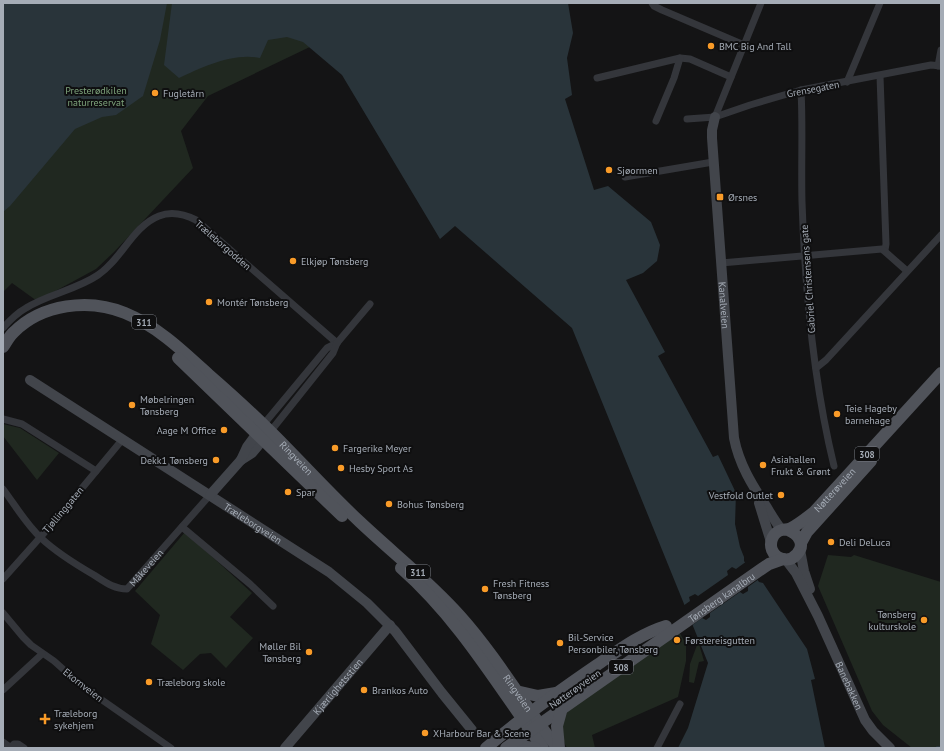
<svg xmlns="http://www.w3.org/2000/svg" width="944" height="751" font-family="'PT Sans',sans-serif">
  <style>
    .green { fill: #202820 }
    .water { fill: #29343a }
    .pier { fill: #141415 }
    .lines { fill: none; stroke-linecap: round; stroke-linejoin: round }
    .stream { stroke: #29343a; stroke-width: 2 }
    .street { stroke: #34363b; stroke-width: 7 }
    .secondary { stroke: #42454b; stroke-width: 10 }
    .primary { stroke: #50535a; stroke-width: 12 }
    .poi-dot { fill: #f99b28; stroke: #0f0f10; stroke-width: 1.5 }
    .labels { text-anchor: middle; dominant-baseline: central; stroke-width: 4; stroke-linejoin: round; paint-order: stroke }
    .shield { fill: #0f0f10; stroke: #787d84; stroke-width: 1 }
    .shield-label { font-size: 9px; font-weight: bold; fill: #a5acb6 }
    .poi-label { font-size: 10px; fill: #a5acb6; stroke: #0f0f10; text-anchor: start }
    .street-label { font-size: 10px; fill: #a5acb6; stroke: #0f0f10 }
    .park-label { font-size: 10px; fill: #7da27b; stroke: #0f0f10 }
  </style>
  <rect width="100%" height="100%" fill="#141415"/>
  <path class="green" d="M3 3H274L314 45 208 96 181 131 193 168 114 252 96 269 37 301 12 283 3 292Z
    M3 424 20 428 59 453 37 480 3 436Z
    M185 532 252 593 230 617 253 638 226 668 211 653 200 654 183 670 151 644 160 615 135 591Z
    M828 555 851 557 854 555 941 582V748H912L883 725 872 711 818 586Z
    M678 630 686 644V661L678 697 592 735 595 748H567C562 740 560 726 565 716 567 712 570 709 572 705Z
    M699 644 704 661 699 662 694 683 689 682 690 664 697 645Z"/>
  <path class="water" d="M3 3H167L160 40 143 96 116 115 102 117 75 129 10 206 3 212Z
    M172 3H568L573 33 567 58 572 95 565 99 594 190 608 186 651 222 660 245 657 261 643 273 626 280 665 352 658 356 713 457 718 455 736 493 735 524 740 547 744 557V561L759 582 763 583 807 649 815 679 811 680 825 748H678L688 728 708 663 572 328 455 226 440 239 342 75 303 42 287 37 268 40 260 58C234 52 202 67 179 78L164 65Z"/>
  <path class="pier" d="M747 561 759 579 748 587V591L743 594 740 592 710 613V617L706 620 702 618 691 626 683 606 690 601 689 597 695 594 698 596 728 575 727 571 732 567 736 569Z"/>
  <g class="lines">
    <path class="stream" d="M937 747H941"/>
    <g class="street">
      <path d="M652 3 654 6 662 10 744 45"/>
      <path d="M938 66 941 50"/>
      <path d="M880 76 886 244 885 250"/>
      <path d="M597 78 680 58 690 59 731 77"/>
      <path d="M847 82 880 3"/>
      <path d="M801 90C803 127 801 165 802 202 805 290 813 380 834 466"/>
      <path d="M715 117 761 3"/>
      <path d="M687 119 715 117 750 105 801 90 931 65 941 66"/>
      <path d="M656 121 674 78 680 58"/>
      <path d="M625 177 713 162"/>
      <path d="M721 263 882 249 907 271"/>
      <path d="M3 328C10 320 17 313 26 308 48 294 76 290 98 275 121 260 133 226 159 216 172 211 184 214 196 220L337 343"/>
      <path d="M816 368 826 360 941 235"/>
      <path d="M3 419 22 424 96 471"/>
      <path d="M263 425 327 348 337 343"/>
      <path d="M270 432 333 353 337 343 370 304"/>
      <path id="s1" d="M3 489C15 505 26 524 41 538 57 553 75 564 94 575 105 582 114 589 127 589L210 495"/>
      <path d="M182 527 250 584 273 606"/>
      <path d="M3 579 53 523 122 440"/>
      <path d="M3 613 23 637 31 645 54 661 82 686 171 748"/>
      <path d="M3 690 42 654"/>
      <path d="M3 742 10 747"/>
      <path d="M10 748 14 744H18L24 748"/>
      <path d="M657 748 680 704"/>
    </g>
    <g class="secondary">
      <path id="s2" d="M715 117 712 130V138L734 438C739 464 752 485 766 506 771 514 776 523 782 530"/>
      <path id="s3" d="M30 380 329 572 367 603 395 631 442 693 472 730"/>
      <path d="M241 460 252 453 267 435"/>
      <path d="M210 495 241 460 247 447 261 428"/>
      <path d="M759 503 771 542"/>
      <path d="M800 550 804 571 810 589"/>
      <path id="s4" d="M786 560 796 573 818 616 865 720 873 731 890 748"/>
      <path id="s5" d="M285 748 390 625"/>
    </g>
    <g class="primary">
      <path id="s6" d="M3 347C7 342 9 336 14 332 42 304 89 298 125 313 157 326 183 351 208 374 231 394 253 414 274 435 303 464 330 494 360 522 394 554 430 582 460 616 493 653 519 696 548 736L558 748"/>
      <path d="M178 358 342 516"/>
      <path id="s7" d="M788 530C798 534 806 544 797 554 790 563 776 560 772 550 769 542 773 532 782 530 785 529 787 530 791 528 799 524 806 518 814 512L941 373"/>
      <path d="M801 543 807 532 871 461"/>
      <path d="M401 568C459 619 498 686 543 748"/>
      <path d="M516 691 538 696 556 693"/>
      <path d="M511 745 535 748"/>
      <path d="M486 748C521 718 559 691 597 665 619 650 640 634 666 626"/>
      <path id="s8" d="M506 748 763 568 769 564 783 559"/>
      <path d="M559 748 557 726 562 708"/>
    </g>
  </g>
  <g class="poi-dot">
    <circle cx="711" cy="46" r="4"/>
    <circle cx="155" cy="93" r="4"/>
    <circle cx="609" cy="170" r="4"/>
    <rect x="716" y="193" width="8" height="8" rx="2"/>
    <circle cx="293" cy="261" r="4"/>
    <circle cx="209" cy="302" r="4"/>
    <circle cx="132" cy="405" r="4"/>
    <circle cx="837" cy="414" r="4"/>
    <circle cx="224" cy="430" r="4"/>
    <circle cx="335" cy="448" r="4"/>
    <circle cx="216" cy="460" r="4"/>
    <circle cx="763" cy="465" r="4"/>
    <circle cx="341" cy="468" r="4"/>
    <circle cx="288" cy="492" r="4"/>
    <circle cx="781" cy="495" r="4"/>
    <circle cx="389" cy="504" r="4"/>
    <circle cx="831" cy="542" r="4"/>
    <circle cx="485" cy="589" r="4"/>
    <circle cx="924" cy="620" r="4"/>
    <circle cx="677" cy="640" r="4"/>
    <circle cx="560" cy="643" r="4"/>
    <circle cx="309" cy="652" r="4"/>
    <circle cx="149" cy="682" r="4"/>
    <circle cx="364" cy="690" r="4"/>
    <path d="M43 713h4v4h4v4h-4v4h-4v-4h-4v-4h4z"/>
    <circle cx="425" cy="733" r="4"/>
  </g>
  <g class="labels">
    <g class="shield">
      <rect x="132" y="315" width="24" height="14" rx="3"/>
      <rect x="855" y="447" width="24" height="14" rx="3"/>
      <rect x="406" y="565" width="24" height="14" rx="3"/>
      <rect x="609" y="660" width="24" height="14" rx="3"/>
    </g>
    <g class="shield-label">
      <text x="144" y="322">311</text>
      <text x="867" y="454">308</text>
      <text x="418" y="572">311</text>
      <text x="621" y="667">308</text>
    </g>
    <g class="poi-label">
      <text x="719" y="46">BMC Big And Tall</text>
      <text x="163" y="93">Fugletårn</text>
      <text x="617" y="170">Sjøormen</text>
      <text x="728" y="197">Ørsnes</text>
      <text x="301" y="261">Elkjøp Tønsberg</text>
      <text x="217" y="302">Montér Tønsberg</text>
      <text x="140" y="399">Møbelringen<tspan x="140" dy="12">Tønsberg</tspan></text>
      <text x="845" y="408">Teie Hageby<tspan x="845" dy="12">barnehage</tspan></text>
      <text x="216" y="430" text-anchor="end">Aage M Office</text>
      <text x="343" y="448">Fargerike Meyer</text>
      <text x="771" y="459">Asiahallen<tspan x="771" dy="12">Frukt &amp; Grønt</tspan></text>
      <text x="208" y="460" text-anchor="end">Dekk1 Tønsberg</text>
      <text x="349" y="468">Hesby Sport As</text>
      <text x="296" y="492">Spar</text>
      <text x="773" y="495" text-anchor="end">Vestfold Outlet</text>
      <text x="397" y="504">Bohus Tønsberg</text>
      <text x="839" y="542">Deli DeLuca</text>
      <text x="493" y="583">Fresh Fitness<tspan x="493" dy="12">Tønsberg</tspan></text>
      <text x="916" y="614" text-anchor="end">Tønsberg<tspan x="916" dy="12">kulturskole</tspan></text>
      <text x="568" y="637">Bil-Service<tspan x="568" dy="12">Personbiler, Tønsberg</tspan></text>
      <text x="685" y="640">Førstereisgutten</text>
      <text x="301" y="646" text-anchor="end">Møller Bil<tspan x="301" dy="12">Tønsberg</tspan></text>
      <text x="157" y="682">Træleborg skole</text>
      <text x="372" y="690">Brankos Auto</text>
      <text x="54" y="713">Træleborg<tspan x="54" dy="12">sykehjem</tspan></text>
      <text x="433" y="733">XHarbour Bar &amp; Scene</text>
    </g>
    <g class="street-label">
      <text transform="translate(813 89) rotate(-11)">Grensegaten</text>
      <text transform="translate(223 245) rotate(41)">Træleborgodden</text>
      <text transform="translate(808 279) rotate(-94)">Gabriel Christensens gate</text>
      <text stroke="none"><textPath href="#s2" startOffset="189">Kanalveien</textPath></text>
      <text stroke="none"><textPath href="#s6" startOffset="363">Ringveien</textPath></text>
      <text stroke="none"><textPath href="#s7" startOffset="154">Nøtterøveien</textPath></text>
      <text transform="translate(63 510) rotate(-50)">Tjøllinggaten</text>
      <text stroke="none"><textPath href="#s3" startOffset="265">Træleborgveien</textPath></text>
      <text stroke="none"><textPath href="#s1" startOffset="192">Måkeveien</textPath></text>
      <text stroke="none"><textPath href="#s8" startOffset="263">Tønsberg kanalbru</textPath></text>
      <text transform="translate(83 685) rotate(38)">Ekornveien</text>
      <text stroke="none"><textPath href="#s4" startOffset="141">Banebakken</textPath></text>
      <text stroke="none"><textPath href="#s5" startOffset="81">Kjærlighetsstien</textPath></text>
      <text transform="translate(575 689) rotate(-35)">Nøtterøyveien</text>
      <text stroke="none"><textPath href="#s6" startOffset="687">Ringveien</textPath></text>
    </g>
    <g class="park-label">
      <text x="96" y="90">Presterødkilen<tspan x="96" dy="12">naturreservat</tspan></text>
    </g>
  </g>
  <rect width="944" height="751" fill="none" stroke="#a5acb6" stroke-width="8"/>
</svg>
